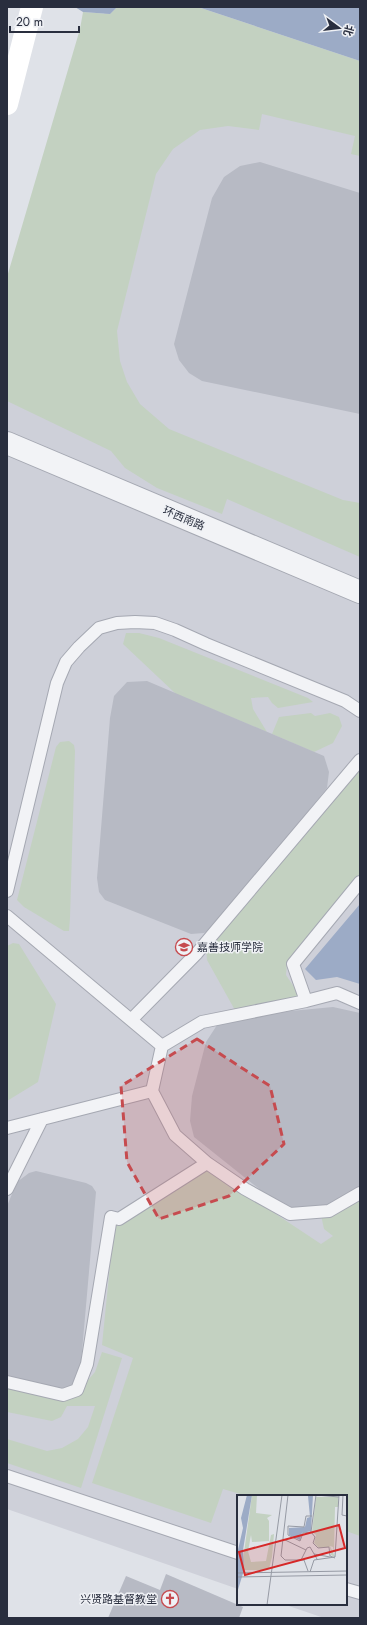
<svg xmlns="http://www.w3.org/2000/svg" width="367" height="1625" font-family="Jost,'Noto Sans SC',sans-serif">
  <style>
    .built { fill: #ced0d9 }
    .green { fill: #c3d1c1 }
    .water { fill: #9cabc6 }
    .building { fill: #b7bac4 }
    .lines { fill: none; stroke-linecap: round; stroke-linejoin: round }
    .service-casing { stroke: #a5a8b2; stroke-width: 14 }
    .tertiary-casing { stroke: #a5a8b2; stroke-width: 24 }
    .service { stroke: #f2f3f6; stroke-width: 12 }
    .tertiary { stroke: #f2f3f6; stroke-width: 22 }
    .secondary { stroke: #fff; stroke-width: 22 }
    .marked { fill: #c64b4f; fill-opacity: 0.2; stroke: #c64b4f; stroke-width: 3; stroke-dasharray: 8 5; stroke-linejoin: round }
    .labels { text-anchor: middle; dominant-baseline: central; stroke-width: 3; stroke-linejoin: round; paint-order: stroke }
    .street-label { font-size: 11px; fill: #292e3e; stroke: #eff1f5 }
    .poi-label { font-size: 11px; fill: #292e3e; stroke: #eff1f5; text-anchor: start }
    .inset-road { fill: none; stroke: #969aa4; stroke-width: 1 }
    .view { fill: #d62828; fill-opacity: 0.15; stroke: #d62828; stroke-width: 2 }
    .inset-edge { fill: none; stroke: #292e3e; stroke-width: 2 }
  </style>
  <rect width="100%" height="100%" fill="#dfe2e8"/>
  <path class="built" d="M106 7H158L360 91V1618H324L283 1604H346V1496H238V1589L7 1509V397Z"/>
  <path class="green" d="M117 7H198L360 61V156L351 154 355 136 262 114 259 130 228 126 200 130 173 149 156 174 117 331 120 361 127 382 140 404 169 429 343 500 360 503V557L227 499 222 514 157 488 125 468 111 451 7 401V277L80 29 83 12 110 14Z
    M126 633H139L159 638 308 698 313 702 278 708 272 703 268 697 251 698 253 709 267 732 176 694 123 644Z
    M311 713 315 716 330 713 339 717 342 726 333 743 314 752 272 734 279 717Z
    M69 741 74 745 75 751 70 918 69 931H64L24 907 17 900 56 747 60 742Z
    M360 765V874L287 963 286 975 300 996 236 1012 207 960 206 947Z
    M13 943 19 944 56 1004 38 1082 7 1101V946Z
    M208 1169 321 1244 333 1236 324 1229 321 1215 360 1196V1536L346 1531V1496H247L223 1489 211 1523 92 1483 133 1358 102 1345 114 1226Z
    M102 1352 122 1358 81 1488 7 1463V1439L47 1451 62 1448 78 1439 88 1427 95 1406H67L61 1417 52 1421 7 1412V1388L58 1400 77 1393 95 1372Z"/>
  <path class="water" d="M75 7H117L110 14 83 12Z
    M198 7H360V61Z
    M360 904V984L337 977 316 980 305 969Z"/>
  <path class="building" d="M260 162 360 193V414L202 381 189 373 179 360 174 344 212 198 224 177 240 166Z
    M147 681 324 756 329 772 327 788 214 927 204 933 191 934 105 900 99 892 97 878 110 718 114 696 127 682Z
    M333 1007 360 1013V1187L356 1193 339 1202 295 1212 273 1200 194 1137 190 1121 192 1096 206 1042 219 1022 249 1015Z
    M36 1171 86 1183 92 1186 96 1192 80 1374 73 1385 66 1388 48 1387 7 1376V1206L17 1182 29 1173Z
    M166 1574 243 1607 239 1618H108L126 1576 160 1590Z"/>
  <g class="lines">
    <g class="service-casing">
      <path id="service" d="M360 882 293 964 306 1001 337 993 360 1003
        M7 891 57 683 66 662 79 647 99 628 117 623 135 622 155 623 175 630 206 644 345 701 360 711
        M7 916 162 1046 152 1091 7 1128
        M131 1020 197 953 360 760
        M162 1046 202 1022 306 1001
        M152 1091 175 1135 207 1163
        M7 1189 42 1119
        M7 1382 63 1395 77 1390 87 1364 111 1217 119 1219 207 1163 245 1189 290 1214 329 1211 360 1193
        M7 1476 238 1553
        M346 1589 360 1593"/>
    </g>
    <g class="tertiary-casing">
      <path id="tertiary" d="M7 443 360 592"/>
    </g>
    <use href="#service" class="service"/>
    <use href="#tertiary" class="tertiary"/>
    <path class="secondary" d="M7 104 32 7"/>
  </g>
  <path class="marked" d="M197 1039 270 1086 284 1144 229 1196 159 1219 127 1162 121 1086Z"/>
  <defs>
    <g id="university-ring" transform="scale(0.9)"><circle r="9.5" fill="#eff1f5" stroke="#c64b4f" stroke-width="1.5"/><path d="M0-5L7-2L0 1L-7-2ZM-4 1L0 2.5L4 1V4Q0 6-4 4Z" fill="#c64b4f"/></g>
    <g id="church-ring" transform="scale(0.9)"><circle r="9.5" fill="#eff1f5" stroke="#c64b4f" stroke-width="1.5"/><path d="M-1.2-6h2.4v3.5h3.3v2.4h-3.3V6h-2.4V-.1h-3.3v-2.4h3.3Z" fill="#c64b4f"/></g>
  </defs>
  <g fill-rule="evenodd">
    <use href="#university-ring" x="184" y="947"/>
    <use href="#church-ring" x="170" y="1599"/>
  </g>
  <g class="labels">
    <g class="street-label">
      <text transform="translate(184 518) rotate(23)">环西南路</text>
    </g>
    <g class="poi-label">
      <text x="197" y="947">嘉善技师学院</text>
      <text x="157" y="1599" text-anchor="end">兴贤路基督教堂</text>
    </g>
  </g>
  <g transform="translate(237 1495)">
    <rect width="110" height="110" fill="#dfe2e8"/>
    <path d="M15 0H20L19 18 35 20 30 23 32 26V46L15 47 14 40 11 56 14 67 29 66 34 40 37 39 35 62 32 74 29 75H7L5 72ZM79 2H101V12H98L97 57 96 52 93 51 98 62 94 60 93 52 82 53 77 48 79 40 75 37Z" fill="#c3d1c1"/>
    <path d="M10 0H15L6 55 7 75 0 98 1 55 6 33 4 23ZM76 0 74 36 65 38 63 45 52 40V33L68 32 70 23 73 22 71 1Z" fill="#9cabc6"/>
    <path class="inset-road" d="M51 0 44 61 48 65H67L71 76M79 0 102 2M106 0 105 20 110 21M75 21H69L67 32 51 31V40L63 46 66 38 74 37 79 0M74 37 78 42 76 48 81 53 92 52 93 61 98 63M46 44 69 55M77 59 93 62M64 65 70 53 73 52 80 64M73 77 77 65 98 62 102 0M0 78 110 76M0 82 110 80M30 110 45 0"/>
    <path class="view" d="M102 30 108 53 8 80 2 57Z"/>
    <rect width="110" height="110" class="inset-edge"/>
  </g>
  <rect width="367" height="1625" fill="none" stroke="#292e3e" stroke-width="16"/>
  <g transform="translate(339 28) rotate(105)" stroke="#eff1f5" stroke-width="3" paint-order="stroke">
  <path d="M0-3L7 15L0 10L-7 15Z" fill="#292e3e"/>
  <text y="-6" font-size="11" font-weight="bold" text-anchor="middle" fill="#292e3e">北</text>
  </g>
  <path d="M10 26v6h69v-6" fill="none" stroke="#292e3e" stroke-width="2"/>
  <text x="16" y="26" font-size="12" fill="#292e3e" stroke="#eff1f5" stroke-width="3" paint-order="stroke">20 m</text>
</svg>
